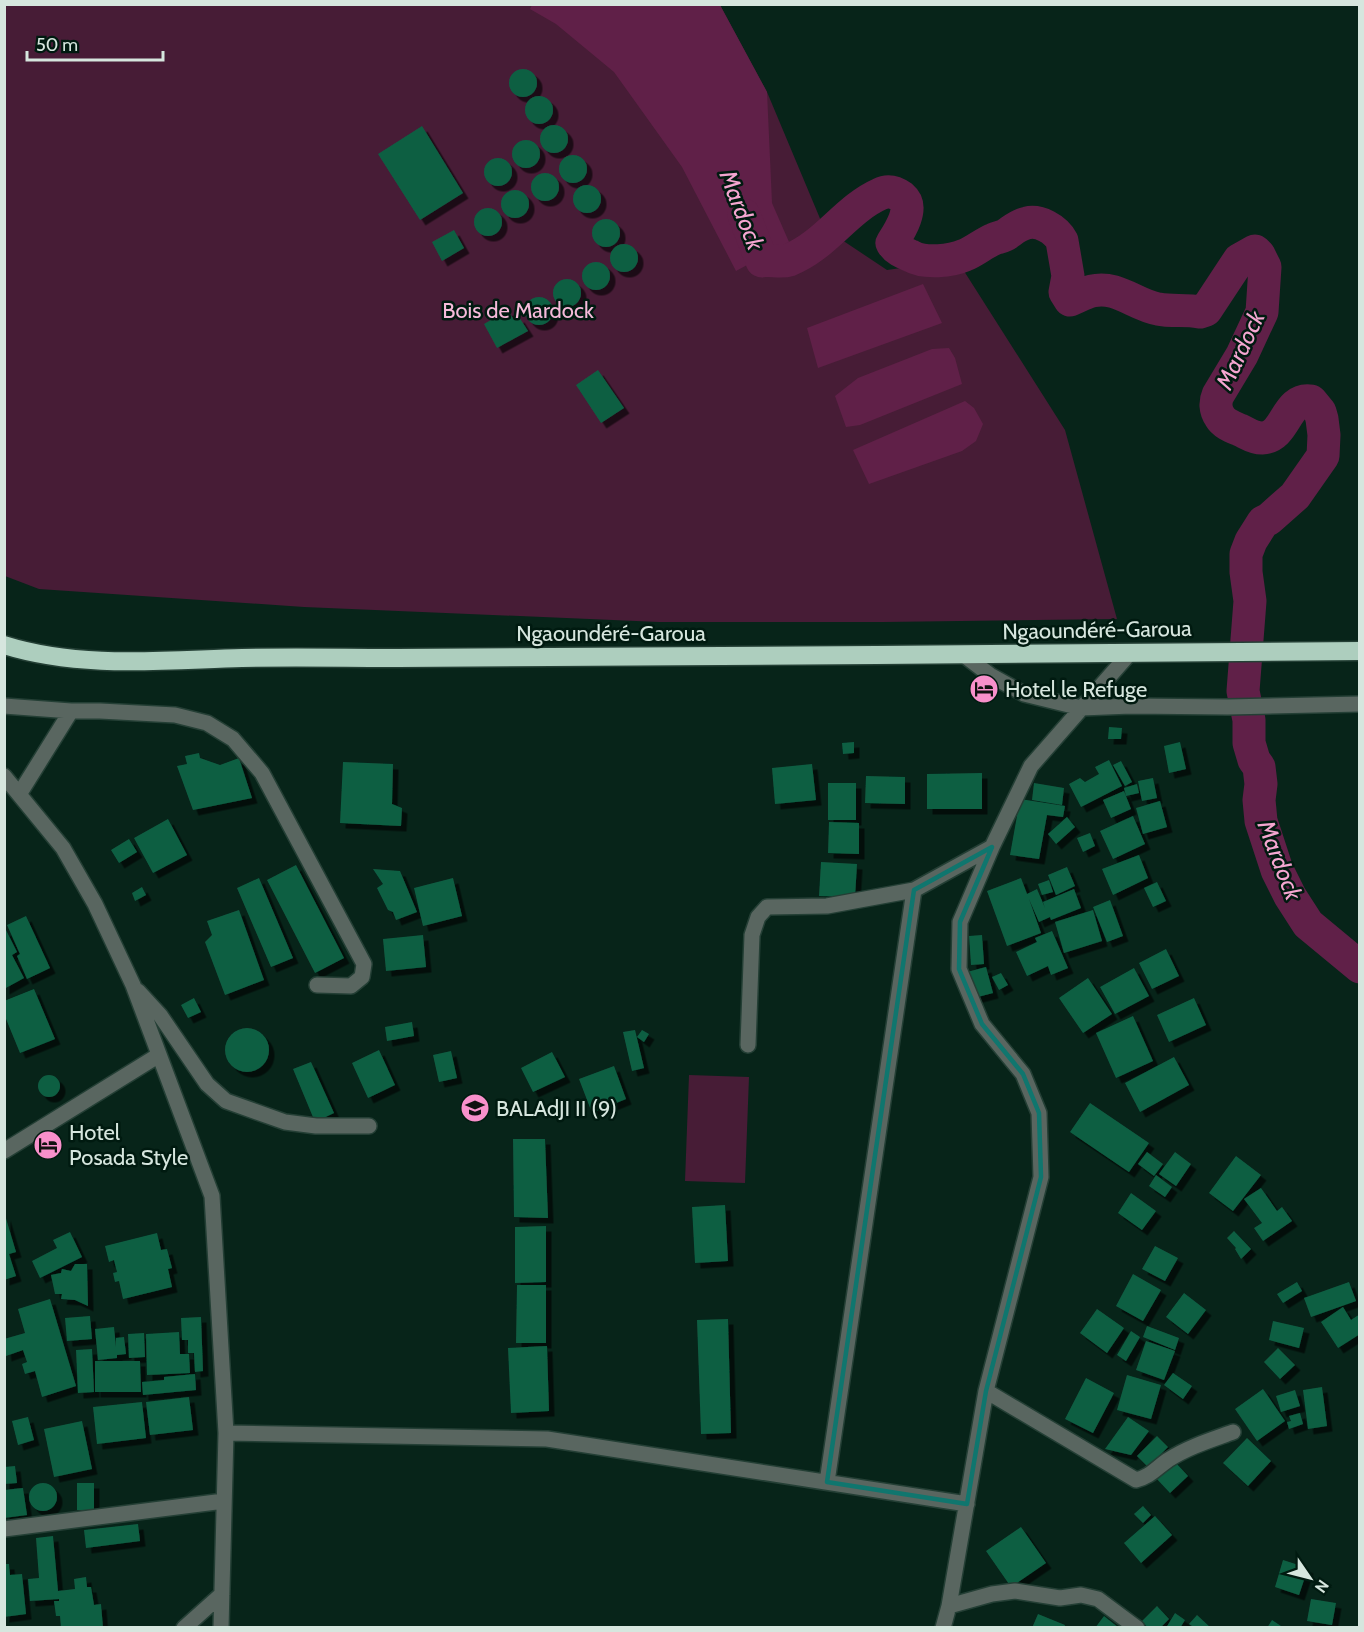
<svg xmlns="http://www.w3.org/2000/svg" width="1364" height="1632" font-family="Cabin,sans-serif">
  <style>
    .green { fill: #471c36 }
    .water { fill: #602048 }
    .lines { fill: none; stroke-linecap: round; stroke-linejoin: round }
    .river { stroke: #602048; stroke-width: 33 }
    .building { fill: #115e43; filter: url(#shadow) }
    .street-casing { stroke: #243f35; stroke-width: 18 }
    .highway-casing { stroke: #243f35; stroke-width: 21 }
    .street { stroke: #596660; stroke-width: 15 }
    .highway { stroke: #adcebe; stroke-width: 18 }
    .marked { fill: none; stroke: #0f766e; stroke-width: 4.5; stroke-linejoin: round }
    .labels { text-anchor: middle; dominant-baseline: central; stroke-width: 5; stroke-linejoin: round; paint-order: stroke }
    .park-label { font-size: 22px; fill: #f6bada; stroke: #001a10 }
    .street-label { font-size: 22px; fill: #d6e6de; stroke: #001a10 }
    .poi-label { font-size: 22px; fill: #d6e6de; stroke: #001a10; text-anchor: start }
    .water-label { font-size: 24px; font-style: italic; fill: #f5a6d1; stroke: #001a10 }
  </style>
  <defs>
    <filter id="shadow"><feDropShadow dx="5.5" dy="5.5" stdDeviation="0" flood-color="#0009"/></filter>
  </defs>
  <rect width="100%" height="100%" fill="#072419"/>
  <path class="green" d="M4 5H720L767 92 824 228 887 270 957 260 1065 430 1117 619 884 622H659L304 607 39 589 5 576Z
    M689 1075 749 1077 745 1183 685 1181Z"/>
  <path class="water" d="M532 5H720L767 92 772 203 789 242 736 271 682 167 614 72 556 24 530 9Z
    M923 284 942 323 818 368 807 328Z
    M949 348 955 358 962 384 860 425 846 427 835 396 858 378 932 349Z
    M965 401 974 408 983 424 976 441 962 451 869 484 853 450Z"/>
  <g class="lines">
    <path class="river" d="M744 215 762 261C771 259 780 263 789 260 825 246 846 209 880 194 888 190 895 192 902 197 915 208 899 232 892 243 896 250 904 253 911 256 925 264 951 261 965 255 975 251 984 243 994 239 998 237 1003 237 1007 234 1013 230 1018 225 1027 223 1039 220 1056 229 1062 241L1068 276 1065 292 1070 300C1078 297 1084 293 1092 291 1117 285 1135 305 1158 309 1172 312 1186 309 1200 312L1206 310 1239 260 1255 251 1259 255 1265 267 1262 312 1242 355 1218 395C1215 402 1215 410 1220 417 1224 424 1233 427 1240 430 1247 433 1253 438 1262 438 1287 437 1285 397 1311 401L1320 412 1322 419 1324 435 1323 456 1295 496 1269 519 1263 522 1251 541 1246 554V572L1250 601 1243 691 1249 720V743L1254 760 1259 767 1261 784 1259 800 1261 821 1277 870 1290 896 1308 924 1360 967"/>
  </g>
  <path class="building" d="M509 83a14 14 0 1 1 28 0a14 14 0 1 1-28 0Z
    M525 110a14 14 0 1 1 28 0a14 14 0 1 1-28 0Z
    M540 139a14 14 0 1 1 28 0a14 14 0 1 1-28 0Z
    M422 126 463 193 420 220 378 154Z
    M512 154a14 14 0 1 1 28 0a14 14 0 1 1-28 0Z
    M559 169a14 14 0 1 1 28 0a14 14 0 1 1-28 0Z
    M484 172a14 14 0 1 1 28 0a14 14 0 1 1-28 0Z
    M531 187a14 14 0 1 1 28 0a14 14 0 1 1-28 0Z
    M573 199a14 14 0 1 1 28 0a14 14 0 1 1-28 0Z
    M501 204a14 14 0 1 1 28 0a14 14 0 1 1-28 0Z
    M474 222a14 14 0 1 1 28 0a14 14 0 1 1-28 0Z
    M592 233a14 14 0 1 1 28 0a14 14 0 1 1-28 0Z
    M454 230 464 248 442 261 432 242Z
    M610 258a14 14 0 1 1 28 0a14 14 0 1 1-28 0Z
    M582 276a14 14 0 1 1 28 0a14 14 0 1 1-28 0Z
    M553 293a14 14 0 1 1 28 0a14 14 0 1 1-28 0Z
    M525 311a14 14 0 1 1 28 0a14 14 0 1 1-28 0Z
    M508 310 514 320 519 317 528 331 497 348 484 324Z
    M598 370 624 408 601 423 576 385Z
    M1109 727 1122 728 1121 739H1108Z
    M854 742V753L843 754 842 743Z
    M1180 742 1186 769 1169 773 1164 746Z
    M199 753 200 758 220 765 239 758 252 798 193 810 177 766 187 764 185 756Z
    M1109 760 1122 786 1081 807 1069 784 1080 778 1085 782 1099 774 1095 767Z
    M1121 761 1132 782 1125 786 1113 765Z
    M343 762 393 764 392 804 402 808 401 826 340 823Z
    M812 764 816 800 775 804 772 768Z
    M982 773V809H927V774Z
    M866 776 905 777V804L865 803Z
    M1153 778 1157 798 1142 801 1138 781Z
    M828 783H856V820H828Z
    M1034 783 1064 788 1062 805 1032 800Z
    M1137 784 1139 793 1126 796 1124 788Z
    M1124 791 1131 809 1111 818 1103 800Z
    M1020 799 1065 806 1063 817 1047 815 1039 859 1010 855Z
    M1160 801 1167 827 1143 834 1136 808Z
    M1133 816 1145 844 1113 859 1100 831Z
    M1067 817 1075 827 1056 844 1048 834Z
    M168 819 187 855 153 873 134 838Z
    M829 822 859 823V854L828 853Z
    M1090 833 1095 846 1083 852 1077 838Z
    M129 839 137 852 119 863 111 850Z
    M1139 855 1148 878 1113 895 1102 869Z
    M821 862 857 864 855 897 819 896Z
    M296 865 344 958 315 973 267 880Z
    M1067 867 1075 886 1056 895 1048 875Z
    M373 869 400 871 417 912 396 920 393 912 388 910 377 888 383 884Z
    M259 878 293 958 271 967 237 888Z
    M453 878 462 916 423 926 414 888Z
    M1021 878 1027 894 1037 889 1045 908 1043 902 1074 889 1081 908 1051 920 1050 917 1039 922 1029 899 1041 933 1007 946 987 891Z
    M1049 880 1053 892 1042 895 1038 884Z
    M1157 882 1166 901 1153 907 1144 888Z
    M142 887 146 895 135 901 132 893Z
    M1110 900 1123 936 1107 942 1093 907Z
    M239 910 264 980 225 995 205 942 212 935 207 921Z
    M1093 910 1102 941 1064 953 1055 922Z
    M26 916 50 968 27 979 17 956 20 954 7 925Z
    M6 930 17 952 12 955 24 978 4 989V931Z
    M1052 931 1068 968 1051 975 1048 966 1027 976 1016 952 1037 942 1035 938Z
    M423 935 426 967 386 971 383 939Z
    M982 935 984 964 971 965 969 936Z
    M1166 949 1179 976 1152 989 1139 963Z
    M986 967 993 993 974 998 967 972Z
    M1134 968 1149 996 1115 1014 1100 987Z
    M1001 973 1008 985 999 990 992 977Z
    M1088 978 1112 1014 1083 1033 1059 998Z
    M34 989 55 1039 20 1053 4 1014V1001Z
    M194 998 201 1012 188 1018 181 1005Z
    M1194 998 1206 1025 1169 1042 1157 1015Z
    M1133 1016 1153 1061 1116 1078 1096 1033Z
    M412 1022 414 1036 387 1041 385 1027Z
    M225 1050a22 22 0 1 1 44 0a22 22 0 1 1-44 0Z
    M635 1030 644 1068 632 1071 623 1032Z
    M642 1030 649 1034 644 1042 637 1037Z
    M379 1050 395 1085 368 1098 352 1063Z
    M451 1051 457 1078 439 1082 433 1055Z
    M552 1052 565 1077 533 1092 521 1068Z
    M1174 1057 1189 1085 1140 1112 1125 1083Z
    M311 1062 334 1113 315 1122 293 1069Z
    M614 1066 626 1099 592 1113 579 1079Z
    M38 1086a11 11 0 1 1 22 0a11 11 0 1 1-22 0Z
    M1090 1103 1149 1143 1129 1172 1070 1132Z
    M513 1139H545L548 1218 514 1217Z
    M1147 1152 1163 1164 1154 1176 1138 1164Z
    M1175 1152 1191 1164 1176 1186 1159 1174Z
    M1236 1156 1261 1175 1233 1211 1209 1193Z
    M1156 1175 1172 1187 1165 1197 1149 1186Z
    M1261 1188 1277 1211 1282 1207 1292 1221 1263 1241 1254 1228 1262 1223 1244 1199Z
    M1131 1193 1156 1211 1142 1230 1118 1213Z
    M725 1205 728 1261 695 1263 692 1207Z
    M5 1215 16 1252 9 1254 16 1276 4 1280Z
    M546 1226V1282L515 1283V1227Z
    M1234 1231 1251 1249 1241 1259 1235 1249 1236 1248 1227 1238Z
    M70 1232 82 1257 40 1278 32 1261 57 1248 53 1240Z
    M157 1233 161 1250 167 1249 172 1268 168 1269 172 1287 123 1299 119 1281 115 1282 113 1273 117 1272 114 1260 109 1262 105 1246Z
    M1155 1246 1178 1258 1165 1281 1142 1269Z
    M75 1264H87L88 1306 75 1300 61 1299 62 1294H55L51 1275 61 1273 62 1269 71 1271Z
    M1133 1274 1161 1290 1143 1321 1116 1306Z
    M1297 1282 1302 1291 1283 1303 1277 1294Z
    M1349 1282 1356 1301 1311 1317 1304 1298Z
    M517 1285H546V1343H516Z
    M1184 1293 1206 1310 1188 1334 1166 1317Z
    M50 1299 76 1386 42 1397 35 1371 25 1374 22 1364 27 1362 23 1350 6 1356 4 1339 25 1333 18 1309Z
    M1343 1307 1351 1320 1360 1314V1334L1338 1348 1321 1322Z
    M1097 1309 1124 1328 1107 1353 1080 1333Z
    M90 1316 92 1339 67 1341 65 1318Z
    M201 1317 203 1371 195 1372 194 1353H188V1340H182L181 1318Z
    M728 1319 731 1433 701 1434 697 1320Z
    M1273 1321 1304 1328 1299 1348 1269 1340Z
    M1147 1326 1179 1338 1175 1350 1143 1337Z
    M114 1327 116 1347V1338L124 1337 126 1354 117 1355V1358L98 1360 95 1329Z
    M1131 1331 1140 1337 1126 1361 1117 1355Z
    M179 1332 180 1354H189L190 1373 147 1375 146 1334Z
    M144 1333 145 1357 129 1358 128 1334Z
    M1146 1341 1175 1351 1164 1380 1136 1370Z
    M547 1346 549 1411 511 1413 508 1348Z
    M1278 1348 1295 1365 1280 1379 1264 1362Z
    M92 1349 94 1392 78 1393 76 1350Z
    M95 1361H140L141 1392H95Z
    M1173 1373 1192 1386 1183 1399 1164 1385Z
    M195 1374 196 1390 143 1395 142 1382 164 1380V1377Z
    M1127 1375 1161 1385 1151 1419 1117 1410Z
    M1086 1378 1114 1393 1093 1433 1065 1419Z
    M1322 1387 1327 1426 1308 1429 1303 1390Z
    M1263 1389 1285 1421 1257 1441 1235 1409Z
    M1295 1390 1300 1406 1281 1412 1276 1396Z
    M189 1397 193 1430 150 1435 146 1402Z
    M142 1402 146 1438 97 1444 93 1407Z
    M1300 1413 1303 1424 1289 1429 1287 1422 1291 1421 1289 1416Z
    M28 1417 34 1440 18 1445 12 1421Z
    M1128 1417 1149 1431 1131 1455 1105 1449Z
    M82 1421 92 1469 54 1477 44 1429Z
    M1157 1436 1168 1447 1148 1467 1137 1456Z
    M1247 1438 1271 1461 1248 1486 1223 1463Z
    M1176 1463 1188 1476 1170 1493 1155 1477 1167 1465 1170 1468Z
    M15 1466 17 1483 4 1484V1467Z
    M29 1497a14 14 0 1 1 28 0a14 14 0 1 1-28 0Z
    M77 1483H94V1510H77Z
    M23 1488 27 1515 4 1518V1490Z
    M1143 1506 1151 1515 1143 1523 1134 1514Z
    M1155 1516 1172 1535 1141 1563 1124 1543Z
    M138 1524 140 1541 86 1548 84 1530Z
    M1021 1527 1046 1563 1011 1587 986 1551Z
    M53 1536 58 1591 75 1589 74 1579 86 1577 87 1587H91L94 1605 101 1604 103 1628H61L60 1616H56L54 1601H59V1599L30 1601 28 1579 39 1578 36 1538Z
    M1283 1560 1308 1568 1299 1595 1275 1587Z
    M4 1564H9L10 1575 22 1574 26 1614 4 1617Z
    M1311 1599 1336 1603 1332 1625 1307 1621Z
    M1157 1606 1169 1619 1160 1628H1148L1142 1621Z
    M1175 1613 1185 1620 1180 1628H1166Z
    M1038 1614 1065 1625 1064 1628H1032Z
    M1197 1615 1211 1628H1191L1192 1626 1189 1624Z
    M1104 1616 1119 1628H1095Z
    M1272 1620 1284 1628H1267Z"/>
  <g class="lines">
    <g class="street-casing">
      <path id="street" d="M964 655 990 675 1024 694 1081 708 1131 706 1228 707 1360 704
        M4 706 71 711H100L175 715 207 723 233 739 262 773 364 964 362 977 351 986 317 985
        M4 776 63 848 95 904 133 985 212 1196 226 1433 221 1628
        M20 793 71 711
        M138 991 160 1015 207 1084 226 1101 285 1122 316 1126H369
        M748 1045 752 935 758 917 767 907 827 906 914 890 992 847
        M4 1151 159 1055
        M986 1391 1136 1480C1151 1476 1155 1469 1168 1460 1188 1447 1211 1440 1233 1432
        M226 1433 547 1439 967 1504
        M827 1482 914 890
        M4 1529 224 1501
        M949 1606 992 1594 1015 1591 1060 1598 1081 1595 1098 1599 1137 1628
        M184 1628 222 1594
        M943 1628 949 1606 986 1391 1041 1177 1039 1113 1023 1074 982 1024 959 969 960 922 992 847 1031 766 1129 654"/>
    </g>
    <g class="highway-casing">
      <path id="highway" d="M4 645C80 669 164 660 242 658 294 657 346 658 398 658 719 657 1039 653 1360 651"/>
    </g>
    <use href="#street" class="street"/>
    <use href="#highway" class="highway"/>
  </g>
  <path class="marked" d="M992 847 960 922 959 969 982 1024 1023 1074 1039 1113 1041 1177 986 1391 967 1504 827 1482 914 890Z"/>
  <defs>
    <g id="hotel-disc" transform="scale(1.5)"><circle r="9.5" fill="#f890cb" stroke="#001a10"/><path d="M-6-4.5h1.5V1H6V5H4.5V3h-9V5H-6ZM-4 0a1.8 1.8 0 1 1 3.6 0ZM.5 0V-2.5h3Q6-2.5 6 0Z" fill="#111"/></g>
    <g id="school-disc" transform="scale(1.5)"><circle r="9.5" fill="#f890cb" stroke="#001a10"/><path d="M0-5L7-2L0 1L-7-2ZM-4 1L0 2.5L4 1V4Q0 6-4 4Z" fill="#111"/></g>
  </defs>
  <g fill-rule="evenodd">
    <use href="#hotel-disc" x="984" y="689"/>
    <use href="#school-disc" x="475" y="1108"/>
    <use href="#hotel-disc" x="48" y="1145"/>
  </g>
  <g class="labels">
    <g class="park-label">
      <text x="518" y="310">Bois de Mardock</text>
    </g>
    <g class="street-label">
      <text transform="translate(1097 630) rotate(-1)">Ngaoundéré-Garoua</text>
      <text x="611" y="633">Ngaoundéré-Garoua</text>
    </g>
    <g class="poi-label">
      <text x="1005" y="689">Hotel le Refuge</text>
      <text x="496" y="1108">BALAdJI II (9)</text>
      <text x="69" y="1132">Hotel<tspan x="69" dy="25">Posada Style</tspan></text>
    </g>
    <g class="water-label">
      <text transform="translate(742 210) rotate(69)">Mardock</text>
      <text transform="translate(1240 350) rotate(-65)">Mardock</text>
      <text transform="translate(1280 860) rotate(69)">Mardock</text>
    </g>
  </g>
  <rect width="1364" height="1632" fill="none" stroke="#d6e6de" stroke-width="12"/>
  <g transform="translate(1310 1578) rotate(125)" stroke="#001a10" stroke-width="4.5" paint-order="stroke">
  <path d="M0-4.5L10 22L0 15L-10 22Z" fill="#d6e6de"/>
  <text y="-9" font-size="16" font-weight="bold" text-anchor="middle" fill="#d6e6de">N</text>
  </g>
  <path d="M27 51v9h136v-9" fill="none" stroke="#d6e6de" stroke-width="3"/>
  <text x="36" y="51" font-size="18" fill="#d6e6de" stroke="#001a10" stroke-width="4.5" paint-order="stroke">50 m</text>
</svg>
